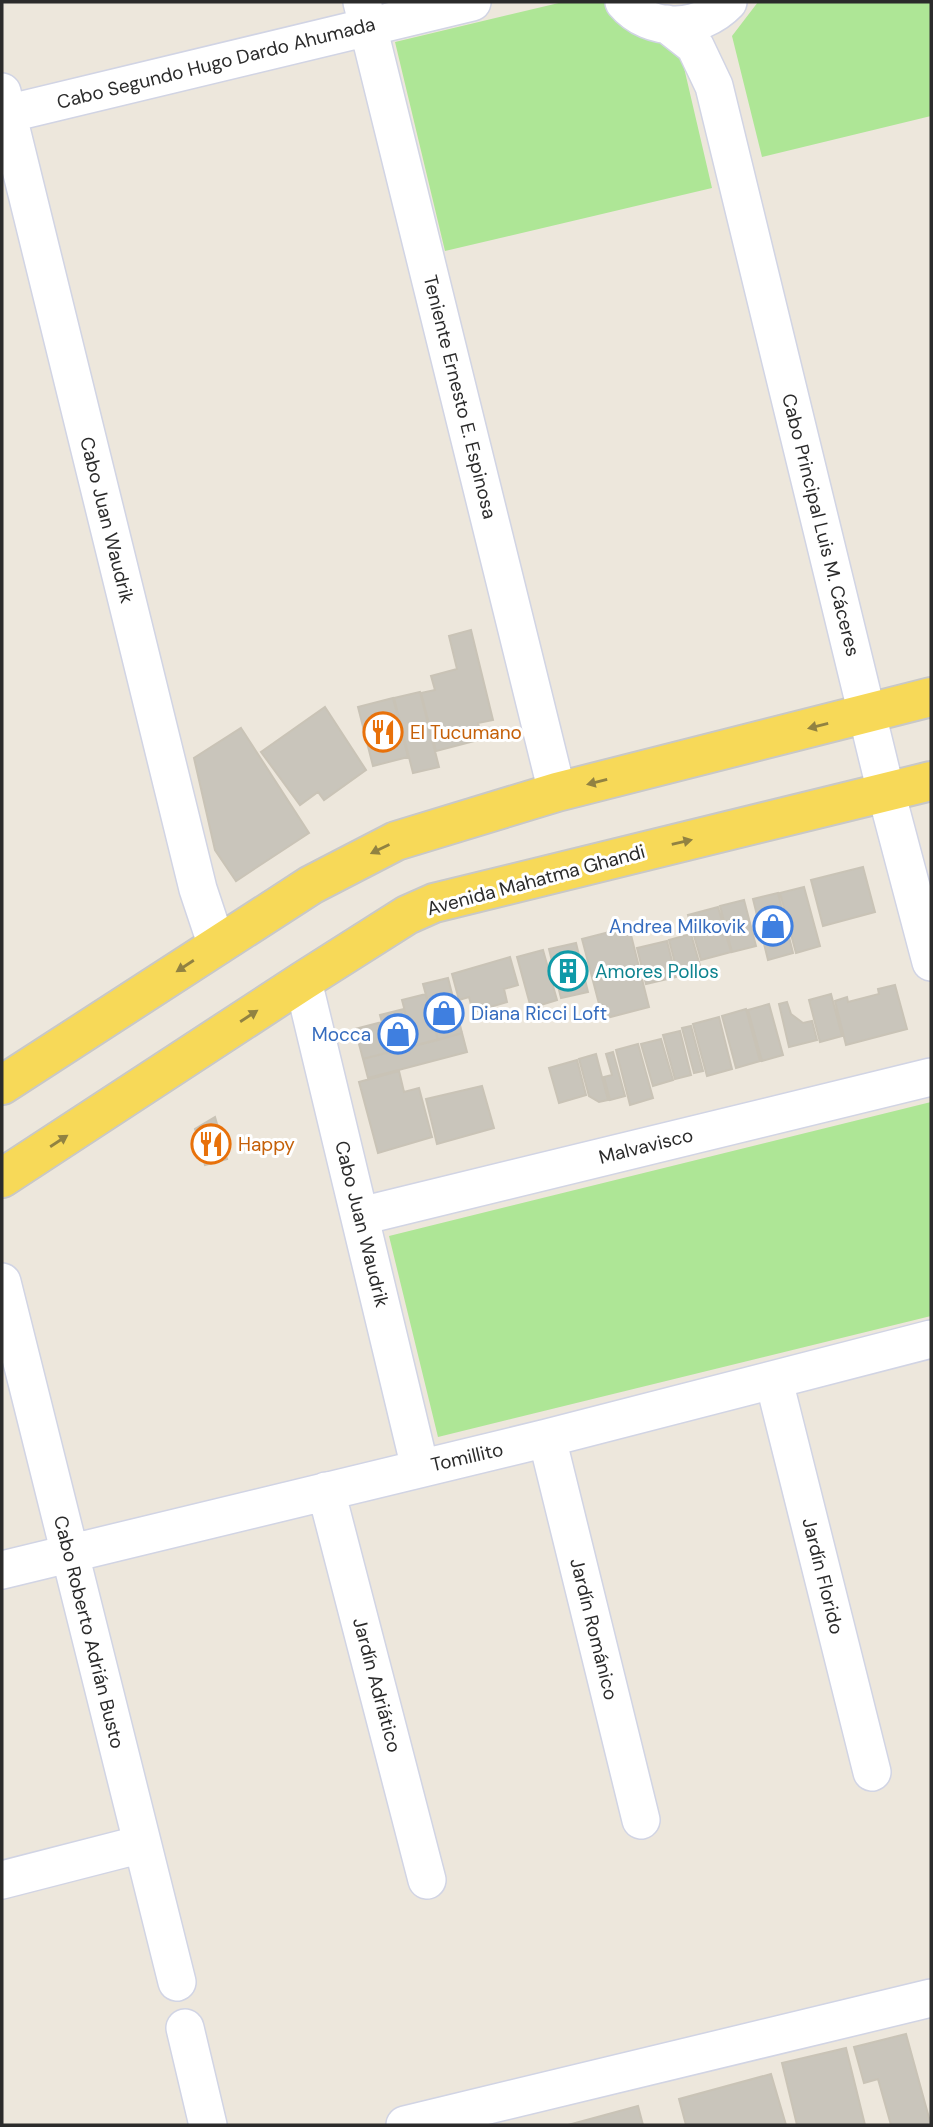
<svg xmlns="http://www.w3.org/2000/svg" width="933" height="2127" font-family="'DM Sans',sans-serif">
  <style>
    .green { fill: #aee696 }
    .building { fill: #c9c5bb; stroke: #c9c3b6; stroke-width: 2 }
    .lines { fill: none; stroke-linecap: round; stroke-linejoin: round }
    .minor-casing { stroke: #d1d4e4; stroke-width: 40 }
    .major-casing { stroke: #c8c8c8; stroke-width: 42 }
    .minor { stroke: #fff; stroke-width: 37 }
    .major { stroke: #f7d958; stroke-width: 38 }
    .oneway { fill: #918242 }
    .labels { text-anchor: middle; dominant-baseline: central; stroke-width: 6; stroke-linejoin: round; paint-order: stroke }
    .street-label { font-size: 19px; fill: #2b2b2b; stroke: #fff }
    .food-label { font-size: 19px; fill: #c56008; stroke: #fff; text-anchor: start }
    .shop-label { font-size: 19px; fill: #366cbe; stroke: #fff; text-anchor: end }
    .culture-label { font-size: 19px; fill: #0d838f; stroke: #fff; text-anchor: start }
  </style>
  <rect width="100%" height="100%" fill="#ede7dc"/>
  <path class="green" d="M563 2H603L682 59 712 188 445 251 395 42Z
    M758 2H931V116L762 157 732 36Z
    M931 1102V1316L438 1437 389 1236Z"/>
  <path class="building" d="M471 630 493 720 478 723 482 739 436 751 421 693 435 690 431 676 457 669 449 636Z
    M420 692 439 767 413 773 394 698Z
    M393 698 408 757 373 766 358 707Z
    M325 707 366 770 324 800 318 792 300 805 261 752Z
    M241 728 309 833 236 881 215 850 194 758Z
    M863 867 875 912 823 926 811 880Z
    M804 887 820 946 796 953 780 893Z
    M778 893 793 953 768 960 753 899Z
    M744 900 756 946 732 952 720 906Z
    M718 907 731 952 701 960 688 915Z
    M629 927 649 1007 603 1019 582 939Z
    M691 934 701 969 678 975 669 940Z
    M667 941 676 977 646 984 637 948Z
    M576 943 588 992 561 998 549 949Z
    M543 950 557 1000 531 1008 517 957Z
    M510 957 518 985 504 989 507 1002 473 1012 469 997 459 1000 452 974Z
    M448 978 462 1033 438 1040 423 984Z
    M895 985 907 1029 846 1045 835 1001 847 997 848 1002 879 994 878 989Z
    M426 994 438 1040 414 1046 402 1000Z
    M831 994 842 1036 820 1042 809 1000Z
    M787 1002 791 1014 803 1023 812 1021 817 1040 789 1047 779 1004Z
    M769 1004 783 1055 762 1061 748 1010Z
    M404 1009 414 1046 390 1052 380 1015Z
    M746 1009 760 1061 736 1068 722 1016Z
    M719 1017 732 1069 707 1076 693 1024Z
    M382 1022 390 1052 363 1059 355 1029Z
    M691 1026 703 1071 694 1073 682 1028Z
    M680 1031 691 1075 675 1079 663 1035Z
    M462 1033 467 1052 368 1078 363 1059Z
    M661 1039 673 1080 653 1086 641 1044Z
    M638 1044 653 1098 630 1105 616 1050Z
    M613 1052 625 1096 610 1100 604 1077 612 1075 606 1054Z
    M596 1054 608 1100 599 1102 589 1096 579 1059Z
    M577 1060 586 1095 559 1103 549 1068Z
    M399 1071 404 1092 419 1088 432 1137 378 1153 359 1082Z
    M482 1086 494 1128 437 1144 426 1099Z
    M215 1117 227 1159 205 1165 195 1129Z
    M906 2034 931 2125H891L878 2079 864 2083 854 2047Z
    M846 2048 865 2125H797L782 2063Z
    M771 2074 786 2125H686L679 2099Z
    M638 2106 643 2125H568Z"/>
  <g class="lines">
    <g class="minor-casing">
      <path id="minor" d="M362 2 557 792
        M624 2C651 34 700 31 728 2
        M667 24 695 46 714 86 886 792 931 962
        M2 92 198 889 217 946
        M2 115 472 2
        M303 981 420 1468
        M361 1216 931 1077
        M2 1282 177 1982
        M774 1381 872 1772
        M547 1438 641 1820
        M326 1491 427 1880
        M2 1570 547 1438 931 1339
        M2 1880 142 1844
        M185 2028 208 2125
        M405 2125 931 1998"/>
    </g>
    <g class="major-casing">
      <path id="major" d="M2 1085 311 885 396 841 557 792 931 697
        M2 1178 303 981 407 915 434 903 931 781"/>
    </g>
    <use href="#minor" class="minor"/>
    <use href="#major" class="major"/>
  </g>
  <defs><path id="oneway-solid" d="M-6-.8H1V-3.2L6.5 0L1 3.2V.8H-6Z" transform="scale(1.75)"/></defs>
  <g class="oneway">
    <use href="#oneway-solid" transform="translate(818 726) rotate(166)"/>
    <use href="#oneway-solid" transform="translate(597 782) rotate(166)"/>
    <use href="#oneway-solid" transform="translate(682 842) rotate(-13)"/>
    <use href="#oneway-solid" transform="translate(380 849) rotate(154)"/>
    <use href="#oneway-solid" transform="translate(185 966) rotate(147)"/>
    <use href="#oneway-solid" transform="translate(249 1016) rotate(-33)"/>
    <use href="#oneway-solid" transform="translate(59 1141) rotate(-33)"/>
  </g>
  <defs>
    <g id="restaurant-ring" transform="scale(2.0125)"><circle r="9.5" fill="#fff" stroke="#e8710a" stroke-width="1.5"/><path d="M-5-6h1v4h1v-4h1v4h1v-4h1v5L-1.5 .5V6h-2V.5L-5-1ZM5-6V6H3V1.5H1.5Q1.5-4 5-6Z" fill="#e8710a"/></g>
    <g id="shop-ring" transform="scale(2.0125)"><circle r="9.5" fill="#fff" stroke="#3f7fe0" stroke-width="1.5"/><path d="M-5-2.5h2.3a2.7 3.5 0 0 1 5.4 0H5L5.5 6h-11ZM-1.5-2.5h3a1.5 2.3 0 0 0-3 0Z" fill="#3f7fe0"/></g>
    <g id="building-ring" transform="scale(2.0125)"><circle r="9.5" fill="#fff" stroke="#0f9aa8" stroke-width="1.5"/><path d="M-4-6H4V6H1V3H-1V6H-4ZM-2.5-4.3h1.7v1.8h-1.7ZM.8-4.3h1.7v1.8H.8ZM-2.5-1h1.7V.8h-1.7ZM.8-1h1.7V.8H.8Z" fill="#0f9aa8"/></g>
  </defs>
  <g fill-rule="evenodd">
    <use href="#restaurant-ring" x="383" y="732"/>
    <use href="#shop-ring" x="773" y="926"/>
    <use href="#building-ring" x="568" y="971"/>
    <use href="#shop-ring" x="444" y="1013"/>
    <use href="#shop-ring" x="398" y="1034"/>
    <use href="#restaurant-ring" x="211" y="1144"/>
  </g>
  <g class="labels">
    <g class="street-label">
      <text transform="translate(216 63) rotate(-14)">Cabo Segundo Hugo Dardo Ahumada</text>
      <text transform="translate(460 397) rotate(76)">Teniente Ernesto E. Espinosa</text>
      <text transform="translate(107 520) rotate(76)">Cabo Juan Waudrik</text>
      <text transform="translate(821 525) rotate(76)">Cabo Principal Luis M. Cáceres</text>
      <text transform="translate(536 880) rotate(-15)">Avenida Mahatma Ghandi</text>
      <text transform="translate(646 1146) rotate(-14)">Malvavisco</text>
      <text transform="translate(362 1224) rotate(76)">Cabo Juan Waudrik</text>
      <text transform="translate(467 1457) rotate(-13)">Tomillito</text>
      <text transform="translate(823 1576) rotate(76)">Jardín Florido</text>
      <text transform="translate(594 1629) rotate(76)">Jardín Románico</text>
      <text transform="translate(89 1632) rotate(76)">Cabo Roberto Adrián Busto</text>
      <text transform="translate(377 1685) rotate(75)">Jardín Adriático</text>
    </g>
    <g class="food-label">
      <text x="410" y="732">El Tucumano</text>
      <text x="238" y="1144">Happy</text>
    </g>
    <g class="shop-label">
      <text x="746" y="926">Andrea Milkovik</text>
      <text x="471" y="1013" text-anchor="start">Diana Ricci Loft</text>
      <text x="371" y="1034">Mocca</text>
    </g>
    <g class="culture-label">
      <text x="595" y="971">Amores Pollos</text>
    </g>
  </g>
  <rect width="933" height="2127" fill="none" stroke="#2b2b2b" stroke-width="7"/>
</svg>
